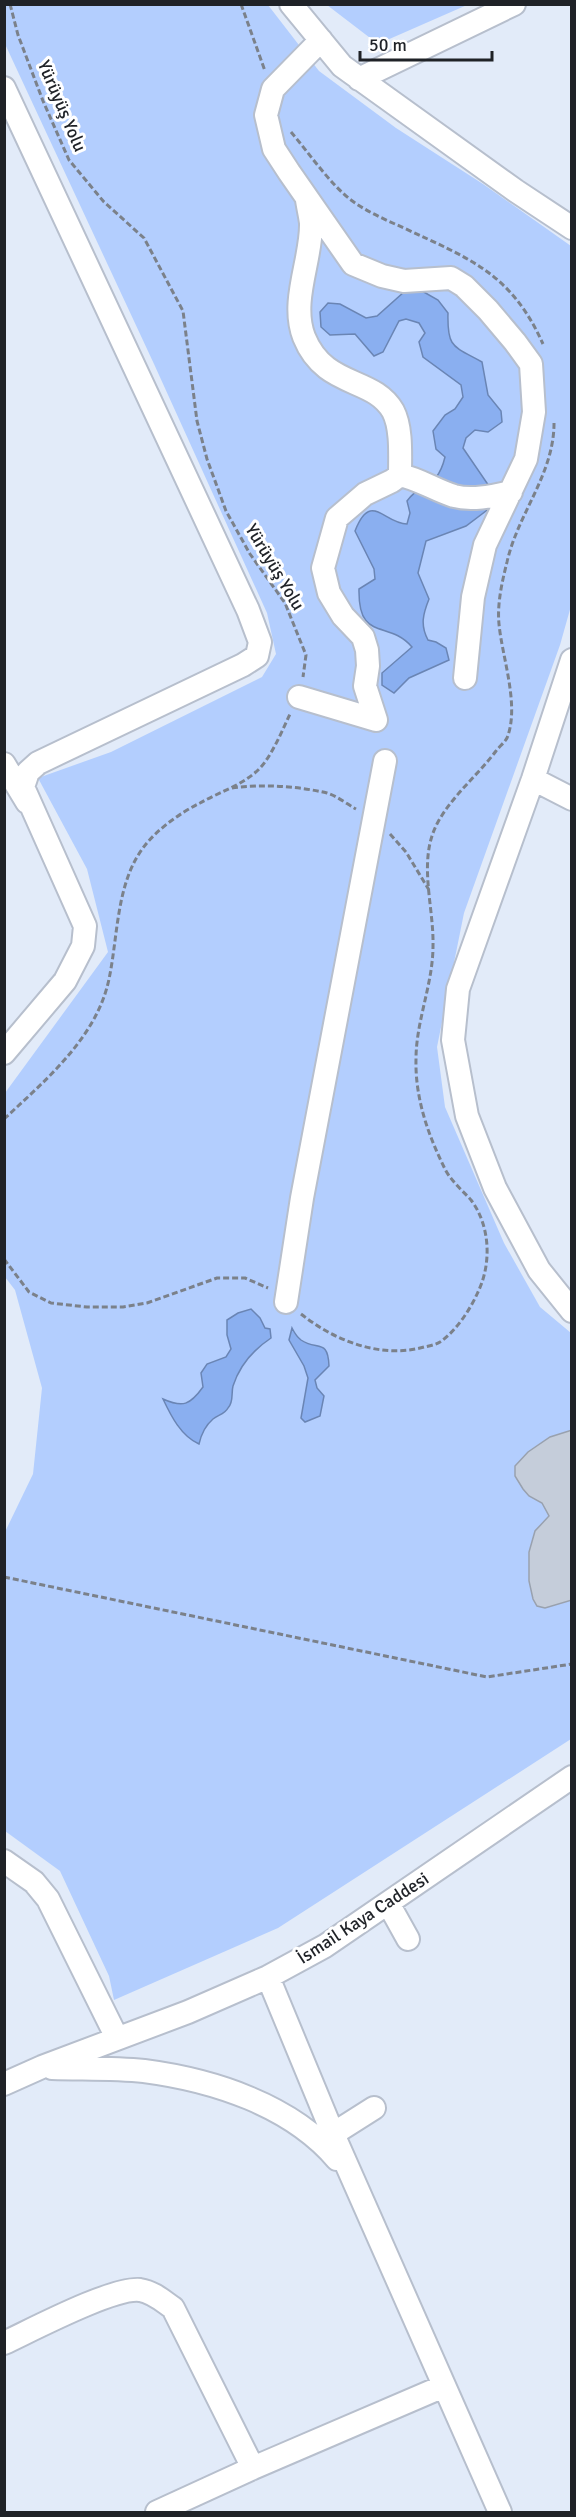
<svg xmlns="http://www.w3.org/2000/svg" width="576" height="2517" font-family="Signika,sans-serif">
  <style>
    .green { fill: #b3cefe }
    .water { fill: #8aaff0; stroke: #6a85b4; stroke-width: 1.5 }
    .building { fill: #c5cdda; stroke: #99a1ae; stroke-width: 1.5 }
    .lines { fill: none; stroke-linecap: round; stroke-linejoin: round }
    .minor-casing { stroke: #b7bfcd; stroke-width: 26 }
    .path { stroke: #7b818a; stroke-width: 3; stroke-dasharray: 6 3; stroke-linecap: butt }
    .minor { stroke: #fff; stroke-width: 22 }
    .labels { text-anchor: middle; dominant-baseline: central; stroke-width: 6; stroke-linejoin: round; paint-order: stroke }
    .street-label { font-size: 18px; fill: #1f2227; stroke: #fff }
  </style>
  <rect width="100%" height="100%" fill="#e2ebf9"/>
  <path class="green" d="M5 5H268L319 71 396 128 483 184 571 246V606L560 645 464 913 437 1047 445 1107 504 1243 540 1307 571 1333V1739L278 1928 114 2000 109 1976 60 1871 5 1831 4 1534 33 1474 42 1388 15 1290 5 1277V1093L108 952 87 869 38 778 111 752 262 677 276 654 267 613 154 364 5 44Z
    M327 5H467L378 44Z"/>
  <path class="water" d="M422 291 438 300 448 313C447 348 453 346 482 362L488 395 501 411 502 422 488 432 475 430 466 438 463 448 489 486 490 508 466 526 426 541 418 573 429 599C423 614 420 625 428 640L436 642 446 648 449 660 409 678 394 693 382 685V673L412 647C388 619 358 643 359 589L375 579 374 569 355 531C371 490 384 524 407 524L410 513 407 501C422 480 437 490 445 457L436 449 433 431 445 415 455 409 463 397 461 385 423 357 419 342 425 333 419 323 406 319 399 321 383 352 374 356 355 334 330 335 321 327 320 312 328 303 340 304 366 318 377 316 404 292Z
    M251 1309 260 1318 265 1328 270 1329 271 1338C253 1350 240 1364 233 1386 231 1393 234 1402 228 1408 225 1414 218 1415 213 1419 206 1425 201 1435 199 1444 181 1436 171 1416 163 1399 183 1408 190 1405 203 1387L201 1373 207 1364 226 1357 231 1349 227 1335V1320L238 1313Z
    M292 1328C294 1332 297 1337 301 1340 317 1351 328 1338 329 1366L315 1380 317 1388 324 1396 320 1416 305 1422 301 1418 308 1378 304 1366 289 1340Z"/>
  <path class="building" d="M572 1430V1600L545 1608 537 1606 533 1599 529 1581V1552L535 1531 549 1516 542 1503 529 1496 523 1489 515 1476V1466L528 1452 550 1437Z"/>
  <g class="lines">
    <g class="minor-casing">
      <path id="minor" d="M291 4 342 66 516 191 572 228
        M321 40 273 89 266 115 274 149 289 172 353 264 382 276 404 281 451 278 464 286 488 310 515 342 531 364 534 412 526 459 485 545 473 597 465 678
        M359 79 514 4
        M4 88 248 610 260 642 257 656 243 665 38 763 28 772 23 787 85 926 83 946 65 981 4 1053
        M400 475C419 479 435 490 454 496 472 501 493 496 511 492
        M572 660 533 779 458 989 453 1040 467 1116 495 1188 539 1270 572 1311
        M299 697 376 720 365 686 368 666 367 650 363 637 343 616 329 593 323 568 337 518 365 494 392 481 400 475C400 456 402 428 393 411 373 376 325 389 304 337 290 301 312 259 311 223 310 215 308 207 307 200
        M4 764 27 802
        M533 779 572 799
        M286 1302 302 1198 385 761
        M4 1861 34 1882 48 1899 117 2038
        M388 1903 408 1939
        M268 1977 333 2134 500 2512
        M52 2068C82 2069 114 2068 144 2071 213 2080 291 2105 337 2159
        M4 2084 42 2067 188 2012 268 1977 325 1946 572 1777
        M333 2134 374 2108
        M4 2343C32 2330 113 2287 140 2290 153 2292 163 2301 173 2308L253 2468
        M157 2512 253 2468 444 2386"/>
    </g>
    <path class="path" d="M10 4 18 35 43 101 69 160 104 202 144 238 183 311 197 421 207 459 226 511 250 554 285 603 306 655 303 677
      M241 4 265 71
      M291 132C308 152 331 185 351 200 367 212 386 220 404 228 470 259 511 273 543 344
      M232 788C263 784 297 786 327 793 337 796 347 804 356 809
      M390 834 406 852 429 890
      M4 1119C46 1080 97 1037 109 979 118 937 116 884 143 848 156 830 180 813 200 803 221 791 250 783 265 762 275 748 283 729 290 714
      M4 1259 29 1292 51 1303 87 1307H123L147 1303 217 1278H245L268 1288
      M301 1314C335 1341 381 1359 424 1347 429 1346 435 1345 440 1342 456 1331 470 1310 478 1292 492 1263 490 1225 471 1200 462 1190 451 1181 445 1169 428 1135 415 1098 416 1059 416 1021 433 984 433 946 434 905 417 860 438 822 453 795 477 776 496 751 499 747 505 742 507 738 520 706 502 657 499 624 497 604 502 582 507 562 518 513 555 473 554 421
      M4 1577 487 1677 572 1664"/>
    <use href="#minor" class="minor"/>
  </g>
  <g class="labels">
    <g class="street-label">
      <text transform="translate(62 106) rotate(67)">Yürüyüş Yolu</text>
      <text transform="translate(275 567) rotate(59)">Yürüyüş Yolu</text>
      <text transform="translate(363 1918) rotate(-33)">İsmail Kaya Caddesi</text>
    </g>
  </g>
  <rect width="576" height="2517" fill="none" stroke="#1f2227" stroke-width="12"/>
  <path d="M360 51v9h132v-9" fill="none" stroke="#1f2227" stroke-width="3"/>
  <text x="369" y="51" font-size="18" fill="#1f2227" stroke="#ffffff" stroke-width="4.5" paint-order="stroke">50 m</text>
</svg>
